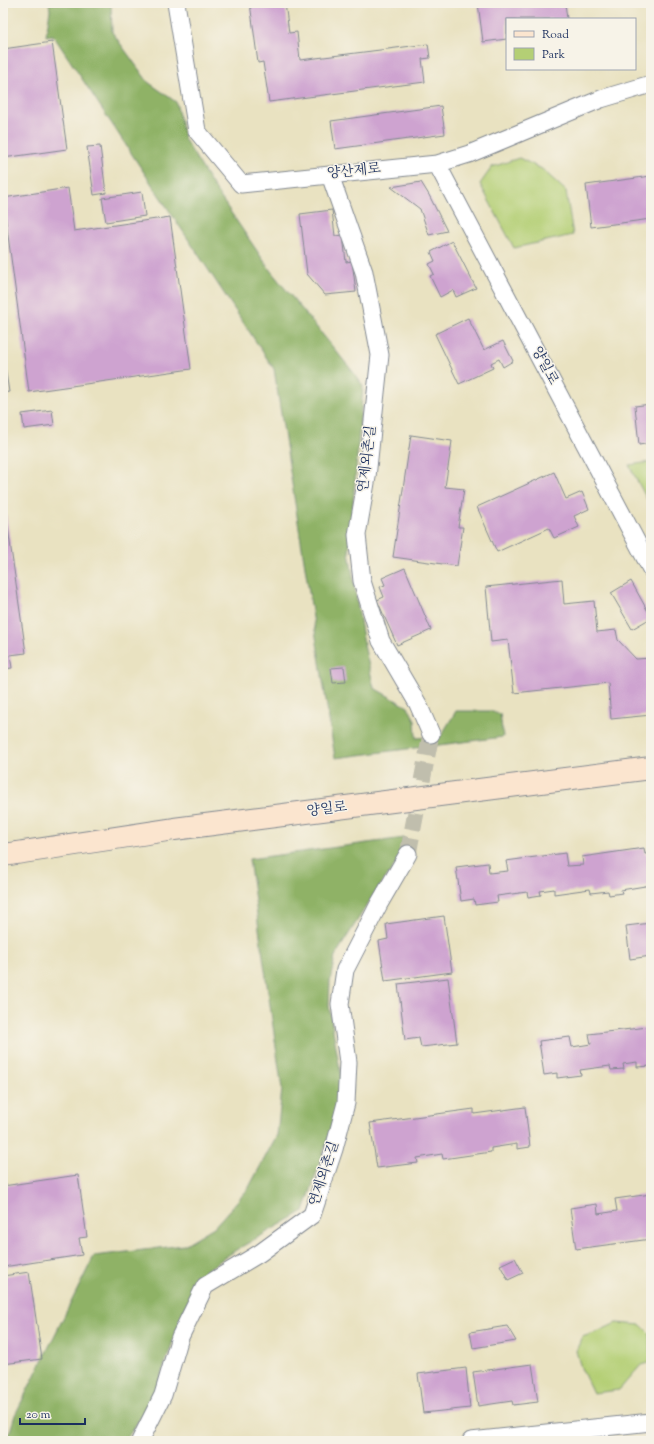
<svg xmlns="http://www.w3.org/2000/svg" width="654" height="1444" font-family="'Sorts Mill Goudy','Noto Serif KR',serif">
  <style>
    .green { fill: #b4cf75; stroke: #687f6a }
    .forest { fill: #8fb266; stroke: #557062 }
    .building { fill: #cea3d0 }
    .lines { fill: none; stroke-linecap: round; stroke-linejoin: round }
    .street-tunnel { stroke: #c0bead; stroke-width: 17; stroke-dasharray: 17 8; stroke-linecap: butt }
    .street-casing { stroke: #828890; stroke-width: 19 }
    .secondary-casing { stroke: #828890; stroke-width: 24 }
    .street { stroke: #fff; stroke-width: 17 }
    .secondary { stroke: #fbe5cf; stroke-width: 22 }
    .labels { text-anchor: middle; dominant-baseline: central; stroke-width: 3; stroke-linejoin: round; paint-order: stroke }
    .street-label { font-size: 14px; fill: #1b2f5e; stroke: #f7f3e8 }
  </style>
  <rect width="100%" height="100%" fill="#f7f3e8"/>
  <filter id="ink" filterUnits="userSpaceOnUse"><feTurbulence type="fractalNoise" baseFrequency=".025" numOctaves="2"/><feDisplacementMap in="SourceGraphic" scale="8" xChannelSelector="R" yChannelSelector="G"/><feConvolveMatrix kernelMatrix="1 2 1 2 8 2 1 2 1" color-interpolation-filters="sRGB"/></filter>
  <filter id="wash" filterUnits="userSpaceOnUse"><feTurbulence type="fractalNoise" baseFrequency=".012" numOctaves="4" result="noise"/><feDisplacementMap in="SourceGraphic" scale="16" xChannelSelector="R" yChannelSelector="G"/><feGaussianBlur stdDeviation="0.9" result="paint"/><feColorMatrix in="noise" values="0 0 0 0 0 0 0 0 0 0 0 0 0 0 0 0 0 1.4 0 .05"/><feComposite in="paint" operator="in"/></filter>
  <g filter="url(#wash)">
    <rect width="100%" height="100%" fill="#e9e2c1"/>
    <path class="green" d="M519 158 542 169 566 191 573 235 514 248 480 184 492 167Z
      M651 462V507L629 465Z
      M616 1323 641 1325 650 1334 651 1362 641 1365 619 1390 593 1393 581 1368 576 1351 582 1337 597 1332Z"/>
    <path class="forest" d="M49 3H111L112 32 148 82 176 102 185 140 217 192 270 270 354 373 363 386 349 552 364 645 374 688 408 707 415 720 416 738 441 736 456 711H491L500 714 503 737 335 758 274 369 53 35 46 36 50 10Z
      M404 838 399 859 367 905 335 956 330 981 329 1006 342 1082 330 1132 304 1211 236 1250 199 1275 180 1321 157 1387 143 1414 125 1441H7L15 1415 94 1256 184 1245 214 1227 248 1189 277 1135 282 1089 249 859Z"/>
    <g id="blocks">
      <path class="building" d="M250 3H285L289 33 297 32 300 60 428 44 430 58 422 59 425 82 269 102 263 62 258 63Z
        M478 3H565L567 19H507V39L483 42Z
        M52 42 67 149 3 158V49Z
        M441 106 445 134 335 149 331 121Z
        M100 146 106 193 94 195 87 147Z
        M651 176V219L591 227 586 185Z
        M421 182 429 195 447 231 429 235 420 209 391 187Z
        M68 188 74 231 170 217 191 369 29 392 3 198Z
        M142 192 145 216 106 222 102 198Z
        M332 210 335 236 343 235 346 262 352 261 356 292 325 295 307 274 300 214Z
        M452 241 476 288 456 297 453 290 440 297 430 276 434 274 429 264 435 261 431 252Z
        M468 318 484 350 503 341 513 361 503 367 499 359 491 363 493 368 459 384 435 334Z
        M3 353 9 392 3 393Z
        M651 404V443L639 445 635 406Z
        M52 410 54 425 24 429 22 414Z
        M411 435 452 441 445 487 464 489 458 527H463L457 566 393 557Z
        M554 472 566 499 582 492 589 509 574 516 579 527 554 538 549 528 497 552 477 507Z
        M3 493 26 653 10 655 12 668 3 669Z
        M405 568 431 630 397 645 377 600 384 597 380 587 385 585 382 578Z
        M562 579 564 604 594 601 597 632 616 630 618 640 636 659 651 658V715L611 719 608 683 514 693 508 640 491 642 486 587Z
        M631 581 651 617V618L632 629 611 593Z
        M344 667 346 682 333 683 331 668Z
        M644 848 645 854 651 853V885L621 890 622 893 609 895 608 891 591 893 590 889 554 894V889L540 891 541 895 528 897 527 892 497 896 498 902 475 905 474 899 461 901 456 867 488 863 489 873 508 871 506 861 565 853 567 866 583 865 582 857Z
        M444 916 452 972 385 981 379 941 388 939 386 924Z
        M651 923V956L630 959 626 926Z
        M448 978 457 1043 421 1047 419 1038 405 1040 398 984Z
        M648 1027 649 1040H651V1066L637 1067V1062L623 1064 624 1069 611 1070 610 1066 580 1070 581 1075 557 1078V1073L544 1075 539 1041 570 1037 572 1047 591 1044 589 1034Z
        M525 1107 530 1147 517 1149V1144L491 1148V1152L443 1159 442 1154 417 1158 418 1163 377 1168 370 1123 474 1109V1114Z
        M78 1175 87 1237 79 1238 82 1255 3 1267V1186Z
        M651 1194V1239L576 1249 570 1208 597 1204 598 1214 617 1211 615 1199Z
        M515 1258 523 1273 508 1280 500 1265Z
        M29 1272 42 1359 3 1364V1276Z
        M507 1326 516 1341 473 1348 470 1332Z
        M532 1364 538 1402 513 1405 512 1401 478 1406 473 1372Z
        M466 1368 470 1408 423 1413 418 1374Z"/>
    </g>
  </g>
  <g filter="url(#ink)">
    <use href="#blocks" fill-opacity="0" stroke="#828890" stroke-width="1"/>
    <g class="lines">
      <path class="street-tunnel" d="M408 854 431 734"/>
      <g class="street-casing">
        <path id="street" d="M176 3 197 131 241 184 437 164 469 154 601 99 651 84
          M437 164 651 569
          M330 175 364 272 380 355 367 477 357 535 362 581 381 641 418 704 431 734
          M140 1441 163 1395 180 1337 205 1286 260 1253 312 1215 334 1149 346 1103 348 1062 340 1004 345 970 379 904 408 854
          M471 1441 651 1422"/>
      </g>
      <g class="secondary-casing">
        <path id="secondary" d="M3 855 174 829 651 768"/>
      </g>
      <use href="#street" class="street"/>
      <use href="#secondary" class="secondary"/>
    </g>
  </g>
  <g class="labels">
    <g class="street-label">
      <text transform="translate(354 172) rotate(-6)">양산제로</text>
      <text transform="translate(544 366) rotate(62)">양일로</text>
      <text transform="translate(368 459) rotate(-83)">연제외촌길</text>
      <text transform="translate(327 810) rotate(-7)">양일로</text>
      <text transform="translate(325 1174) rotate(-72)">연제외촌길</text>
    </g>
  </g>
  <rect width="654" height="1444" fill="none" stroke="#f7f3e8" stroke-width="16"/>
  <rect x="506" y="18" width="130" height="52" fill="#f7f3e8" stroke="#9fa5b1"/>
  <rect x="514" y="31" width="20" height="6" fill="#fbe5cf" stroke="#9fa5b1"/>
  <text x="542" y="38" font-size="12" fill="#1b2f5e">Road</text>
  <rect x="514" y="48" width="20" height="12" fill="#b4cf75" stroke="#9fa5b1"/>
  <text x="542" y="58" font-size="12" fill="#1b2f5e">Park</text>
  <path d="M20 1418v6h65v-6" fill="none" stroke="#1b2f5e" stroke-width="2"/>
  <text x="26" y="1418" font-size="12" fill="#1b2f5e" stroke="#f7f3e8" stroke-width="3" paint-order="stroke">20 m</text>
</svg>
